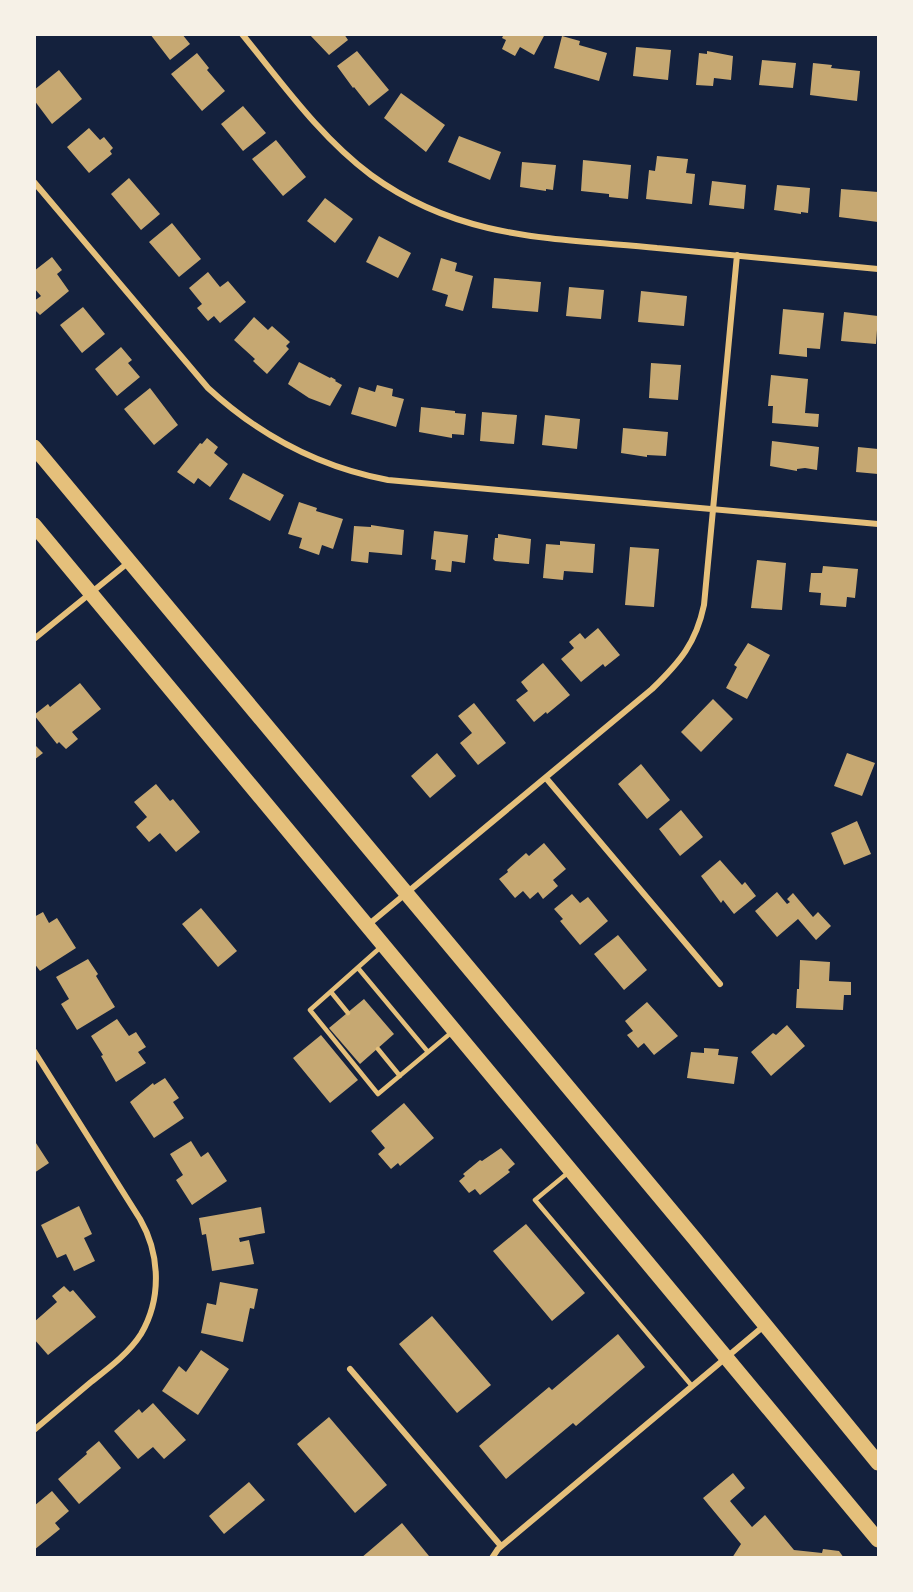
<svg xmlns="http://www.w3.org/2000/svg" width="913" height="1592" font-family="Montserrat,sans-serif">
  <style>
    .building { fill: #c6a872 }
    .lines { fill: none; stroke-linecap: round; stroke-linejoin: round }
    .service { stroke: #e5c07b; stroke-width: 4.5 }
    .minor { stroke: #e5c07b; stroke-width: 6 }
    .primary { stroke: #e5c07b; stroke-width: 15 }
  </style>
  <rect width="100%" height="100%" fill="#14213d"/>
  <path class="building" d="M150 34H182L190 44 170 60Z
    M309 34H344L348 40 329 55Z
    M504 34H545L534 55 520 47 515 56 502 49 506 40 502 38Z
    M562 36 580 41 579 45 607 53 599 81 554 68Z
    M636 47 671 50 668 80 633 76Z
    M357 51 389 90 369 106 354 87 353 88 337 66Z
    M707 51 733 56 731 80 714 78 713 86 696 85 699 53 707 54Z
    M197 53 209 68 207 70 225 91 202 111 171 74Z
    M762 60 796 63 793 88 759 85Z
    M813 63 832 65 831 68 860 71 857 101 810 95Z
    M59 70 82 99 52 124 34 100V90Z
    M401 93 445 125 426 152 384 118Z
    M243 106 266 133 243 151 221 124Z
    M89 128 100 140 104 137 113 148 110 151 112 154 89 173 67 147Z
    M459 136 501 152 490 180 448 162Z
    M276 140 306 177 283 196 252 159Z
    M657 156 688 159 686 173 695 174 692 204 646 199 649 170 655 171Z
    M583 160 631 165 628 199 609 197V194L581 191Z
    M522 162 556 165 553 190 546 189V191L520 187Z
    M129 178 160 214 141 230 111 194Z
    M712 181 746 185 744 209 709 205Z
    M777 185 810 188 808 213 801 212V214L774 210Z
    M841 189 878 192V222L839 217Z
    M325 198 353 219 335 243 307 221Z
    M172 223 201 259 179 277 149 242Z
    M379 236 411 253 398 278 366 262Z
    M52 257 62 270 57 274 69 291 40 315 34 309V301L41 296 34 288V271Z
    M441 258 457 263 455 271 473 276 463 311 445 306 448 295 432 290Z
    M208 272 220 287 228 281 246 302 220 323 214 316 208 321 197 308 202 304 189 288Z
    M494 278 541 282 538 312 492 308Z
    M569 287 604 290 601 319 566 316Z
    M641 291 687 296 684 326 638 322Z
    M83 307 105 334 82 353 60 325Z
    M783 309 824 313 820 349 807 348V357L779 354Z
    M844 312 878 316 876 344 841 341Z
    M254 317 268 330 272 326 290 342 286 346 289 349 267 374 253 361 255 359 234 340Z
    M121 347 132 360 128 363 140 377 117 396 95 369Z
    M299 362 330 378 331 377 336 380 335 381 342 385 330 406 309 398 288 384Z
    M651 363 681 365 678 400 649 398Z
    M771 375 808 379 805 413 819 414 818 427 772 423 773 406H768Z
    M377 385 393 389 392 396 404 399 396 427 351 414 359 387 375 392Z
    M150 388 178 425 154 445 124 409Z
    M421 407 455 411V413L466 414 464 435 452 434V438L419 432Z
    M482 412 517 415 514 444 480 441Z
    M545 415 580 419 577 449 542 445Z
    M623 428 668 432 666 456 647 455V457L621 453Z
    M207 438 218 447 214 453 228 464 210 487 198 478 194 484 177 472 200 443 202 444Z
    M772 441 819 447 817 470 805 468 797 469V471L770 466Z
    M858 447 878 449V474L856 472Z
    M243 473 284 495 270 521 229 499Z
    M299 502 317 508 316 511 343 519 333 549 322 545 319 555 299 548 302 538 288 534Z
    M371 525 404 530 402 555 369 552 368 563 351 561 354 526 371 527Z
    M434 531 468 535 465 563 452 561 451 572 435 570 436 560 431 559Z
    M498 534 531 539 529 564 495 561 493 559 495 538H498Z
    M560 541 595 544 593 573 564 571 563 580 543 578 546 544 560 545Z
    M630 547 659 549 654 607 625 605Z
    M757 560 786 563 782 610 751 608Z
    M823 566 858 569 855 598 847 597 846 607 820 605 821 593 809 592 811 573H822Z
    M598 628 620 655 605 667 603 664 581 682 561 659 574 648 569 642 580 633 585 639Z
    M748 643 770 655 747 699 726 688 737 667 734 665Z
    M543 663 570 695 547 714 546 712 534 722 516 700 528 691 521 682Z
    M80 683 101 709 72 732 78 739 66 749 59 742 57 744 34 715 48 704 50 707Z
    M713 699 733 719 701 752 681 732Z
    M474 703 506 743 478 765 460 743 472 733 458 716Z
    M34 744 43 753 34 760Z
    M437 753 456 776 430 798 411 776Z
    M847 753 875 763 862 796 834 786Z
    M641 764 670 800 647 819 618 784Z
    M156 784 170 801 173 799 200 832 176 852 160 833 149 842 136 827 147 817 134 802Z
    M681 810 703 837 680 856 659 829Z
    M857 821 871 854 844 865 831 833Z
    M544 843 566 869 553 880 558 886 543 899 538 892 530 899 523 891 515 898 499 879 508 872 507 870 526 853 529 856Z
    M720 860 742 885 745 882 756 896 734 914 723 900 721 903 701 876Z
    M777 892 787 904 790 902 787 899 793 893 813 917 818 912 831 926 816 940 798 919 777 937 755 911Z
    M572 894 580 903 588 897 608 921 580 945 560 921 563 919 554 909Z
    M201 908 237 951 218 967 182 924Z
    M43 912 49 923 57 918 76 948 40 971 34 963V917Z
    M618 935 647 970 624 990 594 954Z
    M88 959 98 974 96 976 115 1007 77 1030 61 1004 69 999 56 977Z
    M800 960 830 962 829 981 851 982V995H844L843 1010 796 1008 797 989H799Z
    M364 999 394 1034 360 1064 329 1028Z
    M647 1002 678 1036 654 1055 644 1043 638 1048 627 1035 633 1031 625 1021Z
    M117 1019 129 1036 136 1032 146 1047 138 1052 146 1063 116 1082 101 1056 103 1055 91 1036Z
    M787 1025 805 1046 771 1076 751 1052 773 1033 776 1035Z
    M321 1035 358 1080 330 1103 293 1058Z
    M704 1048 719 1049 718 1055 738 1057 734 1084 687 1078 691 1052 704 1053Z
    M165 1078 179 1098 173 1102 184 1118 154 1138 130 1102 153 1083 154 1085Z
    M404 1103 434 1138 400 1166 398 1163 391 1169 378 1154 385 1148 371 1131Z
    M34 1140 49 1163 34 1173Z
    M191 1141 201 1157 208 1152 227 1181 192 1205 176 1180 183 1175 170 1154Z
    M501 1148 515 1164 508 1170 510 1172 480 1195 475 1189 469 1193 459 1181 465 1176 463 1174 480 1160 482 1161Z
    M79 1206 92 1234 84 1238 95 1261 74 1271 66 1254 57 1258 41 1225Z
    M261 1207 265 1233 239 1238 240 1242 249 1240 254 1264 212 1271 206 1234 202 1235 199 1218Z
    M526 1224 585 1293 552 1321 493 1251Z
    M220 1282 258 1289 254 1309 250 1308 243 1342 201 1333 207 1303 216 1305Z
    M64 1286 70 1292 73 1290 96 1317 48 1355 34 1339V1322L57 1302 52 1296Z
    M432 1316 491 1385 457 1413 399 1344Z
    M618 1334 645 1367 576 1426 573 1423 506 1479 479 1446 549 1387 552 1390Z
    M201 1350 229 1369 198 1415 162 1391 179 1366 186 1372Z
    M153 1403 186 1440 164 1459 153 1447 138 1459 114 1431 139 1409 142 1413Z
    M329 1417 387 1485 355 1513 297 1444Z
    M99 1441 121 1468 79 1504 58 1479 87 1454 86 1452Z
    M733 1473 745 1488 730 1501 752 1527 765 1515 794 1550 822 1553 823 1549 839 1551 844 1558H732L741 1544 703 1498Z
    M249 1482 265 1500 224 1534 209 1516Z
    M52 1491 69 1511 55 1523 60 1529 34 1550V1506Z
    M402 1523 429 1556 427 1558H361Z"/>
  <g class="lines">
    <path class="service" d="M382 946 310 1010 378 1094 452 1032
      M358 968 428 1052
      M331 992 348 1013
      M378 1049 400 1076
      M570 1171 535 1200 692 1386"/>
    <path class="minor" d="M242 34C282 83 320 137 371 175 460 240 552 238 657 248 731 255 805 262 878 269
      M34 182 208 388C260 436 319 467 388 480L878 524
      M34 639 129 562
      M546 778 720 984
      M368 925 652 689C680 662 696 643 704 605L737 255
      M34 1051 140 1219C160 1254 162 1298 141 1334 129 1353 109 1368 91 1382 72 1398 53 1414 34 1430
      M350 1369 501 1546
      M492 1558 498 1549 765 1325"/>
    <path class="primary" d="M34 447 694 1238 878 1463
      M34 525 878 1540"/>
  </g>
  <rect width="913" height="1592" fill="none" stroke="#f6f1e7" stroke-width="72"/>
</svg>
